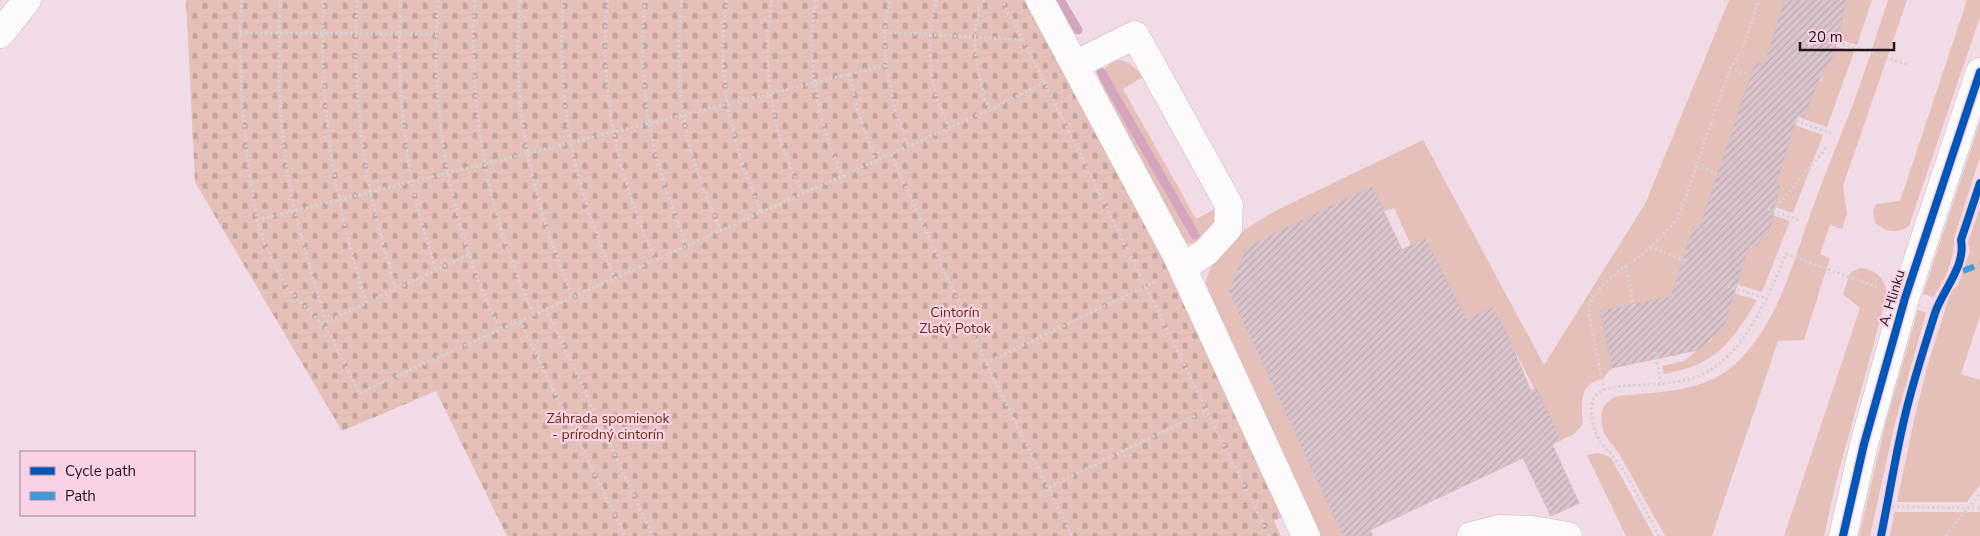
<svg xmlns="http://www.w3.org/2000/svg" width="1980" height="536" font-family="'Nunito Sans',sans-serif">
  <style>
    .green { fill: #e5c0b8 }
    .cemetery { fill: url(#cemetery-stones) }
    .lines { fill: none; stroke-linecap: round; stroke-linejoin: round }
    .stream { stroke: #d5a4be; stroke-width: 9 }
    .building { fill: url(#building-hatch); stroke: #d1bfc5 }
    .minor-casing { stroke: #cbb9c2; stroke-width: 29 }
    .path { stroke: #d8d1d4; stroke-width: 3; stroke-dasharray: 2.5 2.5; stroke-linecap: butt }
    .minor { stroke: #fdfafb; stroke-width: 28 }
    .quiet { stroke: #3c9adf; stroke-width: 6; stroke-dasharray: 12 6; stroke-linecap: butt }
    .cycleway-casing { stroke: #fad2e6; stroke-width: 11 }
    .cycleway { stroke: #0057b8; stroke-width: 8 }
    .labels { text-anchor: middle; dominant-baseline: central; stroke-width: 4.5; stroke-linejoin: round; paint-order: stroke }
    .street-label { font-size: 14px; fill: #21131a; stroke: #fad2e6 }
    .park-label { font-size: 14px; fill: #672e0e; stroke: #fad2e6 }
  </style>
  <defs>
    <pattern id="cemetery-stones" width="16" height="16" patternUnits="userSpaceOnUse" patternTransform="scale(1.25)"><rect width="16" height="16" fill="#e5c0b8"/><path d="M2 7V4a2 2 0 0 1 4 0v3zM10 15v-3a2 2 0 0 1 4 0v3z" fill="#c4a49e"/></pattern>
    <pattern id="building-hatch" width="6" height="6" patternUnits="userSpaceOnUse" patternTransform="scale(1.25)"><rect width="6" height="6" fill="#dbc4cc"/><path d="M-1 1l2-2M0 6l6-6M5 7l2-2" fill="none" stroke="#bca8af"/></pattern>
  </defs>
  <rect width="100%" height="100%" fill="#f1dbe6"/>
  <path class="green" d="M1729 0H1785L1764 64 1755 62 1699 229 1694 227 1671 296 1636 303V307L1631 308 1630 304 1600 311 1612 368 1603 379C1579 382 1581 406 1583 424L1574 434 1561 440 1492 307 1466 321 1425 238 1411 245 1394 208 1384 211 1372 186 1296 224 1229 293 1343 536H1314L1204 294C1206 253 1245 228 1277 210L1423 140 1544 365 1645 204Z
    M1847 0H1872L1857 45 1834 38 1836 34 1841 35 1836 32 1841 18 1846 20 1841 17Z
    M1888 0H1907L1843 186 1847 214 1842 229 1830 225 1820 254 1830 258 1804 340 1778 341 1712 536H1665C1649 508 1634 479 1618 452 1612 444 1604 437 1602 426 1599 412 1604 401 1617 396 1656 392 1702 393 1733 366 1780 325 1794 256 1816 199 1827 168 1840 138 1852 107 1865 72 1876 36 1888 0Z
    M1967 0H1980V17L1909 226C1897 234 1886 232 1875 223L1873 211 1876 204 1900 201Z
    M1832 45 1854 52 1827 127 1798 117 1799 115 1804 116 1810 80 1820 82 1825 66 1831 67 1826 64 1830 50 1836 51 1831 48Z
    M1119 60C1131 62 1136 68 1143 77L1123 89 1196 219 1217 208C1216 228 1209 242 1186 244L1180 239 1100 84 1099 74 1113 61Z
    M1980 122V157L1954 238C1955 251 1950 267 1944 279 1941 285 1937 290 1934 297L1923 294Z
    M1795 125 1823 135 1793 213 1769 205 1775 185H1781L1772 182 1781 166Z
    M1980 208V316L1961 374 1980 380V485L1967 502H1897L1914 420 1928 364 1951 291 1958 285 1970 251 1968 242Z
    M1766 213 1790 221 1762 292 1730 282 1748 247H1754Z
    M1860 268C1877 270 1885 278 1887 295L1837 478 1824 536H1784L1860 308 1843 294 1850 273Z
    M1727 291 1757 300C1731 343 1716 365 1664 374L1662 366 1684 361 1707 342 1711 341Z
    M1918 310 1926 313 1895 423 1870 536H1859L1886 422Z
    M1597 453 1603 454 1611 458 1654 536H1626L1587 455Z
    M1894 512H1980V536H1890Z"/>
  <path class="cemetery" d="M186 0H1024L1175 273 1285 516 1274 521 1281 536H507L436 391 342 431 195 182Z"/>
  <g class="lines">
    <path class="stream" d="M1060 0 1078 30
      M1101 72 1195 235"/>
  </g>
  <path class="building" d="M1785 0H1847L1842 17H1843L1830 67 1825 66 1804 117 1798 115 1776 183 1780 184 1771 226 1757 246H1749L1724 327 1698 350 1612 368 1600 311 1671 296 1693 227 1699 229 1755 62 1764 64Z
    M1372 186 1402 250 1425 238 1467 320 1492 307 1506 332 1531 391 1536 388 1561 440 1552 444 1579 503 1551 516 1523 458 1370 530 1373 536H1343L1229 292 1246 247Z"/>
  <g class="lines">
    <g class="minor-casing">
      <path id="minor" d="M1040 0 1176 254 1306 536
        M0 34 27 0
        M1075 65 1135 35 1229 205 1228 228 1206 252 1183 268
        M1471 536 1499 529 1532 530 1568 536
        M1843 536 1864 444 1905 298 1980 72"/>
    </g>
    <path class="path" d="M242 0 240 33 242 103 248 166 257 220 265 245 275 266 288 289 328 330 359 393 989 110 1045 83 1002 0
      M281 0C276 70 280 144 295 212 304 249 315 286 326 322
      M324 0C318 106 335 202 366 303
      M357 0C351 99 366 194 396 289
      M401 0C397 60 401 123 412 182 418 212 427 241 436 270
      M438 0C430 97 446 197 481 288 487 302 494 316 500 330
      M475 0C468 109 487 215 534 314
      M520 0C511 107 531 199 573 297
      M564 0C555 99 574 188 615 278
      M608 0C598 90 618 177 655 259
      M645 0C636 88 652 164 687 244
      M682 0C676 50 678 106 692 155 700 181 710 205 721 230
      M727 0C715 73 732 146 761 212
      M772 0C763 51 768 110 787 158 791 170 798 182 803 193
      M816 0C805 61 817 119 842 175
      M937 0C928 29 928 62 935 92 938 104 944 116 949 128
      M984 0C967 35 977 75 989 110
      M884 32 1022 40
      M240 33 436 34
      M1833 41 1909 65
      M886 65 895 110 908 146
      M1730 68 1750 75
      M849 74 858 112 875 160
      M1047 82 1045 83 1269 536
      M1796 121 1833 134
      M891 154 986 363 1072 536
      M1696 167 1717 173
      M1768 209 1799 220
      M1773 211 1827 147
      M257 220 886 65 884 32 890 0
      M1650 247 1686 261
      M1626 265 1634 308
      M1956 268 1963 271
      M1728 286 1767 299
      M546 309 653 536
      M520 321 625 536
      M326 322 470 254
      M1655 352 1661 383
      M986 363 1157 281
      M1604 390 1589 315V306L1593 297 1603 285 1621 269 1643 254 1677 220 1689 188 1730 68 1742 50 1759 0
      M1049 487 1207 410
      M1887 507 1980 508
      M1659 536C1645 511 1633 483 1616 460 1610 451 1601 445 1597 436 1593 426 1587 405 1596 395 1605 385 1627 386 1639 385 1658 384 1678 383 1696 377 1743 360 1768 297 1786 254L1877 287
      M1946 536 1980 493"/>
    <use href="#minor" class="minor"/>
    <path class="quiet" d="M1963 271 1980 264"/>
    <g class="cycleway-casing">
      <path id="cycleway" d="M1843 536 1864 444 1905 298 1980 72
        M1881 536C1889 497 1895 458 1904 420 1912 384 1924 349 1935 313 1943 289 1966 267 1961 240L1980 183"/>
    </g>
    <use href="#cycleway" class="cycleway"/>
  </g>
  <g class="labels">
    <g class="street-label">
      <text transform="translate(1892 298) rotate(-73)">A. Hlinku</text>
    </g>
    <g class="park-label">
      <text x="955" y="312">Cintorín<tspan x="955" dy="16">Zlatý Potok</tspan></text>
      <text x="608" y="418">Záhrada spomienok<tspan x="608" dy="16">- prírodný cintorín</tspan></text>
    </g>
  </g>
  <rect x="20" y="451" width="175" height="65" fill="#fad2e6" stroke="#a38694"/>
  <rect x="30" y="467" width="25" height="8" fill="#0057b8" stroke="#a38694"/>
  <text x="65" y="476" font-size="15" fill="#21131a">Cycle path</text>
  <rect x="30" y="492" width="25" height="8" fill="#3c9adf" stroke="#a38694"/>
  <text x="65" y="501" font-size="15" fill="#21131a">Path</text>
  <path d="M1800 42v8h94v-8" fill="none" stroke="#21131a" stroke-width="2.5"/>
  <text x="1808" y="42" font-size="15" fill="#21131a" stroke="#fad2e6" stroke-width="4" paint-order="stroke">20 m</text>
</svg>
